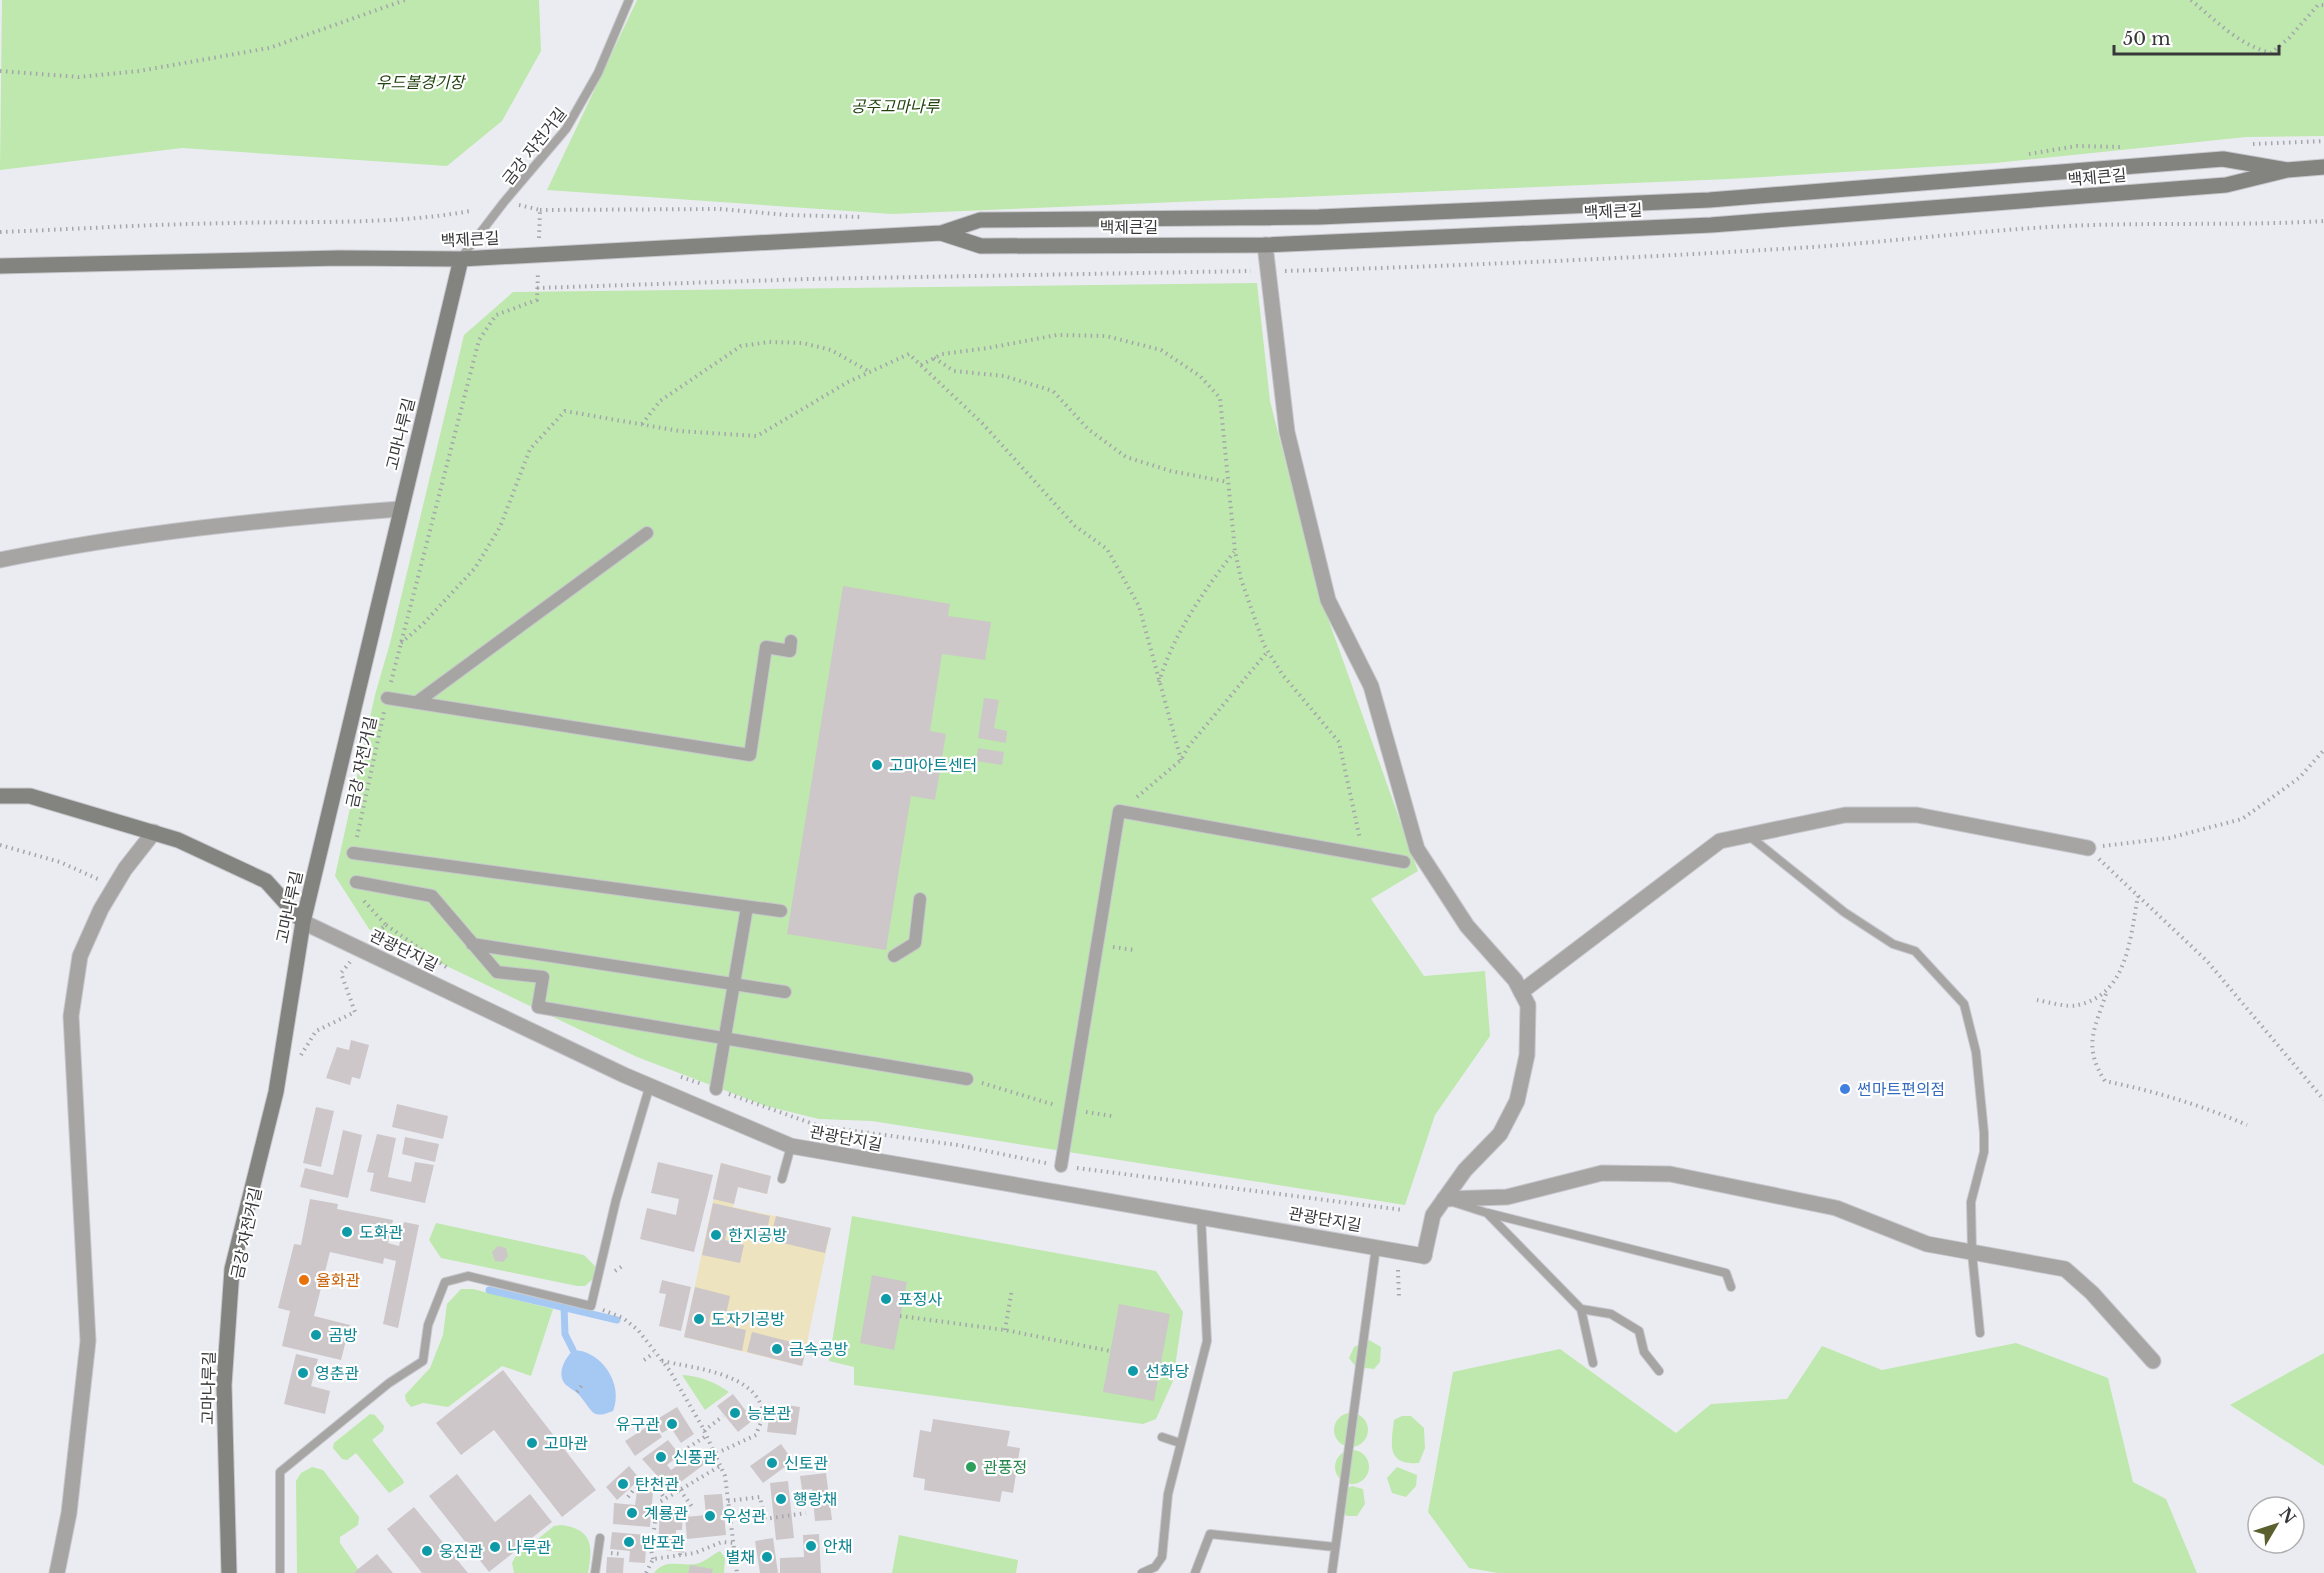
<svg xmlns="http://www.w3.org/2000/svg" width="2324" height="1573" font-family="'Libre Baskerville','Noto Sans KR',serif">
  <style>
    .green { fill: #bee8ad }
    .sand { fill: #ede3be }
    .water { fill: #a6c9f4 }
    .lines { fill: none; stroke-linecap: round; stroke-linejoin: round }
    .stream { stroke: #a6c9f4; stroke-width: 7 }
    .building { fill: #cec7c9 }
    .service-casing { stroke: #c7c8cd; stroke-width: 10 }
    .pedestrian-casing { stroke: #c7c8cd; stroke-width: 14 }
    .minor-casing { stroke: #c7c8cd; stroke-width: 17 }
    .tertiary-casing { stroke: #c7c8cd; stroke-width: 17 }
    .secondary-casing { stroke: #c7c8cd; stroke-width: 17 }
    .path { stroke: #a5a6ab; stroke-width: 4; stroke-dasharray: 1.5 4.5; stroke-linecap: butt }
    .service { stroke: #a6a5a3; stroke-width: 8 }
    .pedestrian { stroke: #a6a5a3; stroke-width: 12 }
    .minor { stroke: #a6a5a3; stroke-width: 15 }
    .tertiary { stroke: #a6a5a3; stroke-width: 15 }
    .secondary { stroke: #83837f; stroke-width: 15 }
    .culture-dot { fill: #0f9aa8; stroke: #fff; stroke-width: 2 }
    .shop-dot { fill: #3f7fe0; stroke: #fff; stroke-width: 2 }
    .food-dot { fill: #e8710a; stroke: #fff; stroke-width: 2 }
    .leisure-dot { fill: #2e9e5b; stroke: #fff; stroke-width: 2 }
    .labels { text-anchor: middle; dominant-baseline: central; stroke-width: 4.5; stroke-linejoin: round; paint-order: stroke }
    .park-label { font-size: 16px; font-style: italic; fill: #21440f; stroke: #fff }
    .street-label { font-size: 16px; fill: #38383b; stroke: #fff }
    .culture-label { font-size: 16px; fill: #0d838f; stroke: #fff; text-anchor: start }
    .shop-label { font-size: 16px; fill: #366cbe; stroke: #fff; text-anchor: start }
    .food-label { font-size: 16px; fill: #c56008; stroke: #fff; text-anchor: start }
    .leisure-label { font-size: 16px; fill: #27864d; stroke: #fff; text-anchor: start }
  </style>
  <rect width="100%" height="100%" fill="#ebecf2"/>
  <path class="green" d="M2 0H539L541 51 502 121 447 166 182 148 0 170Z
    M637 0H2324V136L2246 137 1995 163 1729 179 892 214 547 190Z
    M1257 283 1270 401 1319 593 1418 871 1371 899 1424 976 1485 971 1490 1036 1435 1115 1405 1205 872 1121 819 1119 766 1106 637 1057 369 929 335 876 375 695 390 643 464 335 513 292Z
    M852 1216 1156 1271 1183 1312 1173 1381 1156 1419 1143 1424 854 1385V1367L829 1361Z
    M436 1223 584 1255 595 1266 594 1278 585 1286H577L441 1258 429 1240Z
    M461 1289H473L553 1309 531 1376 502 1366 448 1407 423 1403 411 1407 406 1401 405 1395 430 1368 443 1335 447 1304Z
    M1369 1340 1381 1347 1380 1362 1374 1369 1356 1367 1349 1358 1354 1347Z
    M2016 1343 2108 1378 2133 1482 2166 1499 2197 1573H1498L1469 1568 1428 1512 1453 1372 1560 1349 1676 1433 1711 1404 1787 1399 1822 1346 1882 1370Z
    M2324 1353V1466L2230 1405Z
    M682 1375C700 1376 715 1382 729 1392L705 1410Z
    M1334 1430a17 17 0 1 1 34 0a17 17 0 1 1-34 0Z
    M370 1414 375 1415 384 1426 383 1431 372 1440 403 1480 404 1483 389 1493 356 1453 347 1460 342 1459 333 1448 334 1443Z
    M1402 1416H1411L1424 1428 1425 1448 1419 1463C1386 1465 1391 1445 1394 1420Z
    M1335 1467a17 17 0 1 1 34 0a17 17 0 1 1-34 0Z
    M312 1467 323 1470 359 1517 358 1525 340 1537V1543L358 1569 354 1573H297L296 1481 301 1473Z
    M1397 1467 1417 1475 1416 1486 1406 1497 1392 1493 1387 1478Z
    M1352 1486 1363 1489 1365 1504 1357 1516H1347L1337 1507C1337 1495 1340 1491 1352 1486Z
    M562 1525C593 1530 593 1546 588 1573H514L512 1563 515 1557 554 1526Z
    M899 1535 1018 1560 1016 1573H892Z
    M720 1551 725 1558 724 1573H654C666 1557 683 1568 699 1563 708 1560 713 1554 720 1551Z"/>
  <path class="sand" d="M721 1163 771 1176 767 1194 738 1187 733 1207 831 1228 802 1366 684 1337Z"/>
  <path class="water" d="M573 1350C602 1350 624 1385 613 1411 591 1420 593 1411 580 1396 576 1391 569 1388 565 1384 556 1372 566 1358 573 1350Z"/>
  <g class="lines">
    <path class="stream" d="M489 1290 617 1320
      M564 1307 565 1334 573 1350"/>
  </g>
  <path class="building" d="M843 586 950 604 948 616 991 622 985 660 942 654 930 731 946 734 935 800 911 796 886 950 787 934Z
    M984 698 999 700 994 728 1007 731 1006 743 978 738Z
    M978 748 1004 752 1002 765 976 761Z
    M351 1040 369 1045 360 1079 352 1077 350 1085 326 1078 337 1047 349 1050Z
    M397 1104 448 1116 443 1139 392 1127Z
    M316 1107 334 1111 321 1167 303 1163Z
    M343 1130 362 1135 348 1198 300 1187 305 1168 333 1175Z
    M377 1134 396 1138 388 1177 411 1182 415 1162 434 1165 425 1203 370 1191 374 1173 367 1172Z
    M405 1137 439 1144 435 1162 402 1154Z
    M658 1162 713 1175 694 1252 640 1239 647 1208 676 1215 679 1199 651 1193Z
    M721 1163 771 1176 767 1194 738 1187 734 1204 713 1199Z
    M310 1199 338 1204 337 1209 393 1220 388 1243 399 1246 404 1222 419 1225 398 1328 383 1324 396 1261 384 1258 383 1264 330 1252 314 1316 350 1325 341 1360 282 1346 290 1311 278 1308 294 1244 301 1245Z
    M713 1203 770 1216 765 1239 727 1231 725 1240 744 1245 740 1263 702 1255Z
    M776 1216 831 1228 825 1253 770 1240Z
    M498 1246 506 1248 508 1256 503 1262 495 1261 492 1252Z
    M872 1275 907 1282 894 1350 860 1343Z
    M662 1280 691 1287 681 1331 659 1326 666 1294 659 1293Z
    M695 1287 730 1296 726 1315 711 1312 709 1322 746 1330 742 1351 684 1337Z
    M1119 1304 1170 1314 1154 1401 1103 1392Z
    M752 1332 807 1346 802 1366 747 1352Z
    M296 1354 318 1359 311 1386 330 1391 325 1414 284 1404Z
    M503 1370 596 1490 562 1517 494 1430 461 1455 436 1423Z
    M733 1394 753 1420 738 1432 717 1406Z
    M787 1405 800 1407 796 1435 767 1432 770 1410H773L772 1417 785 1419Z
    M677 1407 694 1434 681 1443 671 1428 662 1433 654 1421Z
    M933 1419 1010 1431 1007 1446 1020 1448 1013 1493 1002 1491 1000 1502 924 1490 925 1479 913 1477 920 1430 931 1432Z
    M653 1423 662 1437 635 1456 625 1441Z
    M668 1440 680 1455 667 1465 671 1470 697 1451 706 1463 670 1490 642 1459Z
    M781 1444 793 1461 763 1483 750 1466Z
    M629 1466 640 1479 617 1500 606 1487Z
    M826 1473 832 1520 815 1521 812 1489 802 1490 800 1476Z
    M457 1474 495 1522 530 1494 552 1522 489 1572 429 1496Z
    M788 1481 794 1538 776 1540 770 1483Z
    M637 1491 653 1492 650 1527 613 1524 614 1503 635 1505Z
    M722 1494 726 1535 687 1539 685 1517 706 1515 704 1495Z
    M414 1507 468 1573H422L387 1529Z
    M660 1509H683L682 1530H676V1546L684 1547V1553L658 1549Z
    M612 1532 647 1535 645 1563 629 1562 630 1551 610 1549Z
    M819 1534 821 1573H780V1558L804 1557 803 1535Z
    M773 1538 778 1573H760L755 1541Z
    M377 1554 393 1573H354L358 1569Z
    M607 1557 624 1558 623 1573H606Z
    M690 1565 713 1569 712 1573H688Z"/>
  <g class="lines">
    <g class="service-casing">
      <path id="service" d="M461 258 504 202 566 129 598 73 629 0
        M1748 835 1844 912 1893 944 1915 951 1964 1004 1976 1052 1984 1133V1152L1971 1202 1972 1253 1980 1333
        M782 1179 791 1146
        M1456 1203 1487 1213 1581 1309 1611 1314 1639 1331 1644 1352 1659 1371
        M1488 1213 1726 1273 1731 1287
        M1581 1309 1593 1363
        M1162 1437 1180 1443
        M280 1573V1472L389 1383 423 1361 428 1325 445 1282 468 1276 591 1306 616 1200 650 1085
        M595 1573 600 1538
        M1142 1573 1155 1567 1162 1557 1168 1494 1207 1341 1201 1216
        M1195 1573 1210 1534 1335 1547
        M1332 1573 1376 1247"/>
    </g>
    <g class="pedestrian-casing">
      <path id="pedestrian" d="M387 698 750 755 766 647 790 651 791 641
        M417 702 647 533
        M353 853 781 911
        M356 882 432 896 497 972 543 977 538 1007 967 1079
        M472 944 785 992
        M894 956 915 943 920 899
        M716 1089 747 907
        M1061 1166 1119 811 1404 862"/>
    </g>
    <g class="minor-casing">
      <path id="minor" d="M1265 245 1287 432 1328 600 1371 686 1417 849 1467 926 1515 980 1528 1005 1527 1055 1517 1101 1500 1134 1465 1170 1433 1215 1424 1256
        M0 560C130 533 267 519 400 509
        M1521 992 1720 841 1845 815H1917L2088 848
        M1444 1199 1507 1197 1602 1173 1670 1174 1836 1208 1927 1244 2065 1269 2092 1293 2153 1361
        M57 1573 69 1513 88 1341 71 1016 80 956 101 909 125 869 154 832"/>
    </g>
    <g class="tertiary-casing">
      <path id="tertiary" d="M303 922 624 1075 791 1146 1424 1256"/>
    </g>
    <g class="secondary-casing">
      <path id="secondary" d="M941 233 981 246 1265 245 1711 225 2226 185 2287 170 2324 167
        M0 266 339 258 461 259 941 233 980 220 1319 217 1709 200 2223 159 2287 170
        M0 796H30L178 840 266 881 303 922
        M229 1573 224 1385 232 1269 276 1092 303 922 461 259"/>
    </g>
    <path class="path" d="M2191 0C2216 21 2239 45 2271 53L2289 38 2318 5H2324
      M0 71 79 77 139 71 269 48 405 0
      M2253 144 2324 141
      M2029 154 2077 146 2123 147
      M519 205 540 210 539 238
      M540 210 720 209 787 215 863 217
      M0 232C78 229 155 224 233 223 312 221 393 225 470 211
      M1285 271C1461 266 1637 258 1813 247 1898 241 1983 230 2068 226 2153 222 2239 226 2324 221
      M537 288 808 279 1251 271
      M934 358 954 371 1004 376 1053 391 1088 429 1126 457 1171 471 1228 482
      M921 365 942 354 988 348 1057 335 1106 336 1161 350 1200 376 1220 398 1235 551 1241 579 1264 645 1282 674 1339 742 1360 839
      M642 424 660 401 741 346 769 342 803 343 831 350 870 372
      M401 643 423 624 475 568 500 527 530 449 565 411 679 431 757 436 848 382 909 354 982 423 1075 526 1107 549 1139 606 1181 760
      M391 682 479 340 496 315 537 300 538 272
      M1159 682C1173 635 1204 590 1234 552
      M1137 797 1181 760 1188 747 1268 651
      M357 837 384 712
      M0 845 60 862 100 880
      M2103 846 2169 838 2242 819 2299 778 2324 750
      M2099 859 2207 961 2324 1100
      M364 901 386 925 372 936
      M386 925 449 969
      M1113 947 1134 950
      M2106 994C2094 1030 2083 1047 2105 1081 2154 1091 2201 1105 2247 1125
      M2037 1000C2049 1002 2067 1008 2078 1005 2128 994 2130 938 2138 896
      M301 1055 316 1031 355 1012 341 973 350 962
      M681 1077 702 1084
      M982 1083 1055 1105
      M729 1094 819 1126 957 1145 1046 1163
      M1086 1112 1112 1116
      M1077 1168 1403 1210
      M1398 1270 1399 1298
      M615 1271 624 1265
      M603 1310 623 1318 638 1330 670 1371 703 1428 725 1476 737 1573
      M900 1316 1005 1330 1110 1351
      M1005 1330 1012 1289
      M644 1360 654 1353
      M662 1361C693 1368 756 1373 763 1412 764 1418 758 1428 756 1435L715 1454
      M577 1392 583 1384
      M763 1414 780 1415
      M704 1431 723 1416
      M683 1451 706 1436
      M680 1490 693 1508
      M628 1497 635 1488 652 1480 665 1499
      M728 1501 760 1497 765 1519 806 1513
      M611 1553 621 1554
      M680 1555 681 1536
      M653 1559 651 1549 658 1503 720 1466
      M646 1573 653 1559 695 1553 722 1542 735 1543"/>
    <use href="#service" class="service"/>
    <use href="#pedestrian" class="pedestrian"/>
    <use href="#minor" class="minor"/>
    <use href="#tertiary" class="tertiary"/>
    <use href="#secondary" class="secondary"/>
  </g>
  <g class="culture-dot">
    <circle cx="877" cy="765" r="6"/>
    <circle cx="347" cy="1232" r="6"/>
    <circle cx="716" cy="1235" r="6"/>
    <circle cx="886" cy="1299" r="6"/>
    <circle cx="699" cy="1319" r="6"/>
    <circle cx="316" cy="1335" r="6"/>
    <circle cx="777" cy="1349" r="6"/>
    <circle cx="1133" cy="1371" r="6"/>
    <circle cx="303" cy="1373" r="6"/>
    <circle cx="735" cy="1413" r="6"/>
    <circle cx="672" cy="1424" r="6"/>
    <circle cx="532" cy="1443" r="6"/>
    <circle cx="661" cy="1457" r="6"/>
    <circle cx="772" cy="1463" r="6"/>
    <circle cx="623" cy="1484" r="6"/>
    <circle cx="781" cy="1499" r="6"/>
    <circle cx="632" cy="1513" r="6"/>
    <circle cx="710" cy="1516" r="6"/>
    <circle cx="629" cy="1542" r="6"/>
    <circle cx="811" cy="1546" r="6"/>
    <circle cx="495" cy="1547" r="6"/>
    <circle cx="427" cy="1551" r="6"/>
    <circle cx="767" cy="1557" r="6"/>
  </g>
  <circle class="shop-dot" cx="1845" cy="1089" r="6"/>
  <circle class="food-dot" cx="304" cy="1280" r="6"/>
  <circle class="leisure-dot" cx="971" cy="1467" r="6"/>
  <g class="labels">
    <g class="park-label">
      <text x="420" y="82">우드볼경기장</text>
      <text x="895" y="106">공주고마나루</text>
    </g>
    <g class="street-label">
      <text transform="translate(534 146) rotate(-52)">금강 자전거길</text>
      <text transform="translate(2097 177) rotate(-5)">백제큰길</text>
      <text transform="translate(1613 211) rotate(-3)">백제큰길</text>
      <text x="1129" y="227">백제큰길</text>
      <text transform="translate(470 239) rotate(-3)">백제큰길</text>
      <text transform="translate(400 434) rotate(-76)">고마나루길</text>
      <text transform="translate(361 762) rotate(-78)">금강 자전거길</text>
      <text transform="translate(289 907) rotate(-78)">고마나루길</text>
      <text transform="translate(404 950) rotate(26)">관광단지길</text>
      <text transform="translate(846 1138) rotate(11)">관광단지길</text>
      <text transform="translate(1325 1219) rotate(10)">관광단지길</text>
      <text transform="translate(246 1233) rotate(-78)">금강 자전거길</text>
      <text transform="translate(208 1388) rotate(-89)">고마나루길</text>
    </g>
    <g class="culture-label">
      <text x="889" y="765">고마아트센터</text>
      <text x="359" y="1232">도화관</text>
      <text x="728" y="1235">한지공방</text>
      <text x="898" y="1299">포정사</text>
      <text x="711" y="1319">도자기공방</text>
      <text x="328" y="1335">곰방</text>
      <text x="789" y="1349">금속공방</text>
      <text x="1145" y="1371">선화당</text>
      <text x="315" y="1373">영춘관</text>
      <text x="747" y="1413">능본관</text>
      <text x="660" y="1424" text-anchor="end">유구관</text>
      <text x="544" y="1443">고마관</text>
      <text x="673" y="1457">신풍관</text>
      <text x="784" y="1463">신토관</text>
      <text x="635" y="1484">탄천관</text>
      <text x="793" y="1499">행랑채</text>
      <text x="644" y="1513">계룡관</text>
      <text x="722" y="1516">우성관</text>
      <text x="641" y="1542">반포관</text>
      <text x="823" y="1546">안채</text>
      <text x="507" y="1547">나루관</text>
      <text x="439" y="1551">웅진관</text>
      <text x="755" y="1557" text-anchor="end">별채</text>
    </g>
    <g class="shop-label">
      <text x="1857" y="1089">썬마트편의점</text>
    </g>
    <g class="food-label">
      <text x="316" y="1280">율화관</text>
    </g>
    <g class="leisure-label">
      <text x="983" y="1467">관풍정</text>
    </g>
  </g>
  <g transform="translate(2276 1525) rotate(51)"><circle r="28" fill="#ffffff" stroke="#afafb1" stroke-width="1.5"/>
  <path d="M0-4.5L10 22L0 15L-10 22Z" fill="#5b602e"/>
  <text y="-9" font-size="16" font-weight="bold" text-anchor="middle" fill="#38383b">N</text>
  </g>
  <path d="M2114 45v9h165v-9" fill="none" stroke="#38383b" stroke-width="3"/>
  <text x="2123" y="45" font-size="18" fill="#38383b" stroke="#ffffff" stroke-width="4.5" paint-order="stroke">50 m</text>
</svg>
